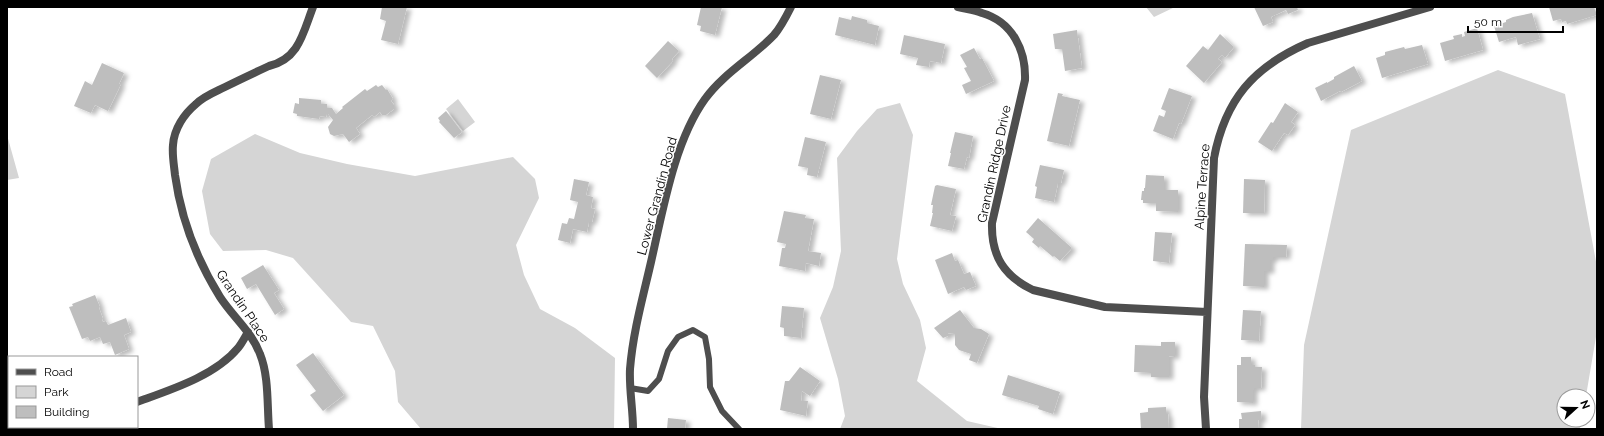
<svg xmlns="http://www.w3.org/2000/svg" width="1604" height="436" font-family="Raleway,sans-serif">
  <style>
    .green { fill: #d5d5d5 }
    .building { fill: #bebebe; filter: url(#shadow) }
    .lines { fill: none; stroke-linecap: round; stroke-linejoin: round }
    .service { stroke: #4e4e4e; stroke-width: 6 }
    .minor { stroke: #4e4e4e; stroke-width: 8 }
    .labels { text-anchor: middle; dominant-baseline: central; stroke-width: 3; stroke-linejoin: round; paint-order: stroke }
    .street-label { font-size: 13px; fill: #000; stroke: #fff }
  </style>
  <defs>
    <filter id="shadow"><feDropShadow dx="4.5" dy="2.5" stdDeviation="2" flood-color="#0004"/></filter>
  </defs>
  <rect width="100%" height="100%" fill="#fff"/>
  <path class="green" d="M1146 7H1175L1154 17Z
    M1498 70 1565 94 1597 267V331L1586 396H1564V420H1581L1580 429H1301L1304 345 1351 130Z
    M458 99 475 122 463 131 446 109Z
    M900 103 913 135 897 259 903 284 920 320 926 348 917 381 967 421 1002 429H840L845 416 838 379 820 318 833 287 841 251 837 158 857 131 877 109Z
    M255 134 300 153 347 164 415 176 513 157 535 179 539 198 516 245 524 275 540 309 575 328 615 358 614 429H421L398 402 395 371 373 326 351 322 293 258 266 250 223 251 210 234 202 191 211 159Z
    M7 135 19 178 7 180Z"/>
  <path class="building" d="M382 7H407L398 44 381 40 386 21 380 19Z
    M701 7H722L715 35 700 31 701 26 697 25Z
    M1254 7H1297L1298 10 1288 14 1286 10 1271 17 1273 22 1263 26Z
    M1549 7H1594L1597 15 1567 24 1566 21 1562 22 1561 19 1553 21Z
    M1532 13 1540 39 1518 45 1516 37 1499 42 1494 26 1506 22V20L1513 17Z
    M852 16 867 20V23L879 26 875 45 835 35 839 17 851 20Z
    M1477 28 1483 50 1445 61 1440 43 1454 39 1453 36 1462 34V37L1465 36 1464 32Z
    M1077 30 1082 68 1065 71 1062 49H1055L1053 34Z
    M1220 34 1234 47 1225 58 1222 55 1218 59 1222 62 1204 83 1186 66 1203 46 1208 50Z
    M904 35 945 44 941 63 930 61 929 67 916 65 918 58 900 54Z
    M668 41 679 51 672 59 673 61 657 78 645 66Z
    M1422 45 1428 64 1382 78 1376 58 1385 55V52L1404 47 1405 49Z
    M974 48 980 59 982 58 994 81 966 94 962 85 971 81 964 68 967 67 960 55Z
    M102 63 124 73 119 84H121L108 111 95 105 91 113 74 106 85 81 92 85Z
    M1354 66 1362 81 1341 92 1340 91 1321 101 1315 88 1327 82V83L1334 79V77Z
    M820 75 841 80 831 119 810 114Z
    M376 85 378 87 382 85 386 90 387 89 393 99 391 101 394 105V109L386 115H382L380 112 374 117 372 115 356 128 360 134 349 142 343 134 334 136 330 134 328 127 333 120 328 114H327L326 117 320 116 319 119 297 116V114L293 113 295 103 299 104V98L321 100V104H327V108H332L336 114 343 108 342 107 365 89 367 91Z
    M1169 88 1192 96 1181 124 1179 123 1173 139 1153 131 1159 115 1164 117 1166 111 1161 109Z
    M1058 93 1063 94 1062 96 1080 100 1069 146 1047 141Z
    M1285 103 1298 112 1291 122 1295 125 1288 135 1284 133 1272 151 1258 142 1271 122 1273 123Z
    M446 111 462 132 454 138 439 122 440 121 438 118Z
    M955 132 973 136 969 158 967 157 964 169 948 166 951 153H950Z
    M805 137 826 142 817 177 807 175 808 168 798 166Z
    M1040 165 1064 170 1061 183H1058L1054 202 1035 198 1037 187 1035 186Z
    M1146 175 1164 176V190H1178V212L1156 211V203H1143V200H1141L1142 191H1144V188H1145Z
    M574 179 589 182 586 195 593 197 591 208 595 209 592 222H589L587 232 573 229 570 243 558 240 562 223 567 224 569 218 574 219 578 202 570 200Z
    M1244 179 1265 180 1264 213H1243Z
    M937 185 956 189 950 215 956 216 952 231 930 226 933 213H932L933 205H931L935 186Z
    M784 211 806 215 805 218 814 219 808 251 821 253 819 266 806 263 805 271 779 266 782 248H785L786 244 777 242Z
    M1038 218 1072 248 1060 261 1054 256 1053 257 1040 246 1039 248 1032 242 1034 239 1026 232Z
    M1155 232 1172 233 1169 263 1153 261Z
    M1245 244 1287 245 1286 257H1273V260H1270V271H1264V287L1243 286Z
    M952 253 955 261 958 260 964 274 970 272 976 286 966 290 964 287 948 294 935 260Z
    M263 265 279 290 274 293 284 309 275 315 256 284 247 289 241 278Z
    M95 295 100 307 99 308 103 319 102 320 103 322 106 321 108 325 126 318 131 332 124 335 129 349 115 355 110 342 103 344 100 337 90 341 88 337 82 339 69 307 73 306 72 304Z
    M782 306 804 308 801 338 784 336V328L780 327Z
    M960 310 974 328 981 329 989 334 977 363 969 360 971 354 959 350 955 345V334L948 333V336L943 338 934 328Z
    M1243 310 1261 311 1259 341 1241 340Z
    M1161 342H1175V357L1169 356V377H1151V373L1134 372 1135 345 1161 346Z
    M313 353 344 395 323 411 310 395 316 391 296 365Z
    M1241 357H1251V365H1255V367H1262L1261 388H1254V390H1253V403L1237 402V365H1241Z
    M800 367 820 381 810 396 802 391 801 401H808L806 416 780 410 785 381H789Z
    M1008 375 1060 392 1053 414 1038 409 1039 406 1002 395Z
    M1166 407V414H1168L1169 429H1141L1140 413 1148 412V408Z
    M1261 411 1262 420H1258L1259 429H1239V419H1242L1241 413Z
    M668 418 686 420 685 429H667Z"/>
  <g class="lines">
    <path class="service" d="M630 388 648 391 659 379 668 351 678 337 693 330 705 337 709 359 710 387 722 411 739 429"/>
    <path class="minor" d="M958 7C966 9 975 10 982 13 1013 22 1026 51 1025 80L992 223C991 256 1004 276 1033 290L1105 307 1207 312
      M137 402C170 390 215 376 238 348 242 343 245 337 248 332
      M67 429 72 427
      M269 429C267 405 269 376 260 354 252 332 233 317 220 297 197 260 181 219 175 175 174 165 172 155 173 145 174 129 184 114 196 104 204 96 215 92 225 87 239 80 254 73 269 66 299 59 303 33 313 7
      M633 429C633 409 629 389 630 369 633 332 643 297 651 262 663 210 674 142 705 99 724 73 752 58 774 35 781 27 786 17 791 7
      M1206 429 1204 397 1214 158C1225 100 1253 67 1308 43L1430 7"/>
  </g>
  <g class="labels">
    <g class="street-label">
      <text transform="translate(994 164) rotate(-78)">Grandin Ridge Drive</text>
      <text transform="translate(1202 187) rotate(-86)">Alpine Terrace</text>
      <text transform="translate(657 196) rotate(-75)">Lower Grandin Road</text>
      <text transform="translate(243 306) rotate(56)">Grandin Place</text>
    </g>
  </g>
  <rect width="1604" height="436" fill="none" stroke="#000000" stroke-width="16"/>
  <rect x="8" y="356" width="130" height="72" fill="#ffffff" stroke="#999999"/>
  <rect x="16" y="369" width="20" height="6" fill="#4e4e4e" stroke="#999999"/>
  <text x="44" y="376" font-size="12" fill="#000000">Road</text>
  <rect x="16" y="386" width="20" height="12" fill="#d5d5d5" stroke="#999999"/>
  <text x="44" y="396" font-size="12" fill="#000000">Park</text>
  <rect x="16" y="406" width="20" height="12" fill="#bebebe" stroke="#999999"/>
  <text x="44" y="416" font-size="12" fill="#000000">Building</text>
  <g transform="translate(1576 408) rotate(69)"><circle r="19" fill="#ffffff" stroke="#999999"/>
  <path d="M0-3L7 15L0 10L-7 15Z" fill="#000000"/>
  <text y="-6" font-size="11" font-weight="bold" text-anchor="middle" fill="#000000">N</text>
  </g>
  <path d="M1468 26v6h95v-6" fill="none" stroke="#000000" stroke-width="2"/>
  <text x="1474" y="26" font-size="12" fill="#000000" stroke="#ffffff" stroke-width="3" paint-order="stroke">50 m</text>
</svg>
